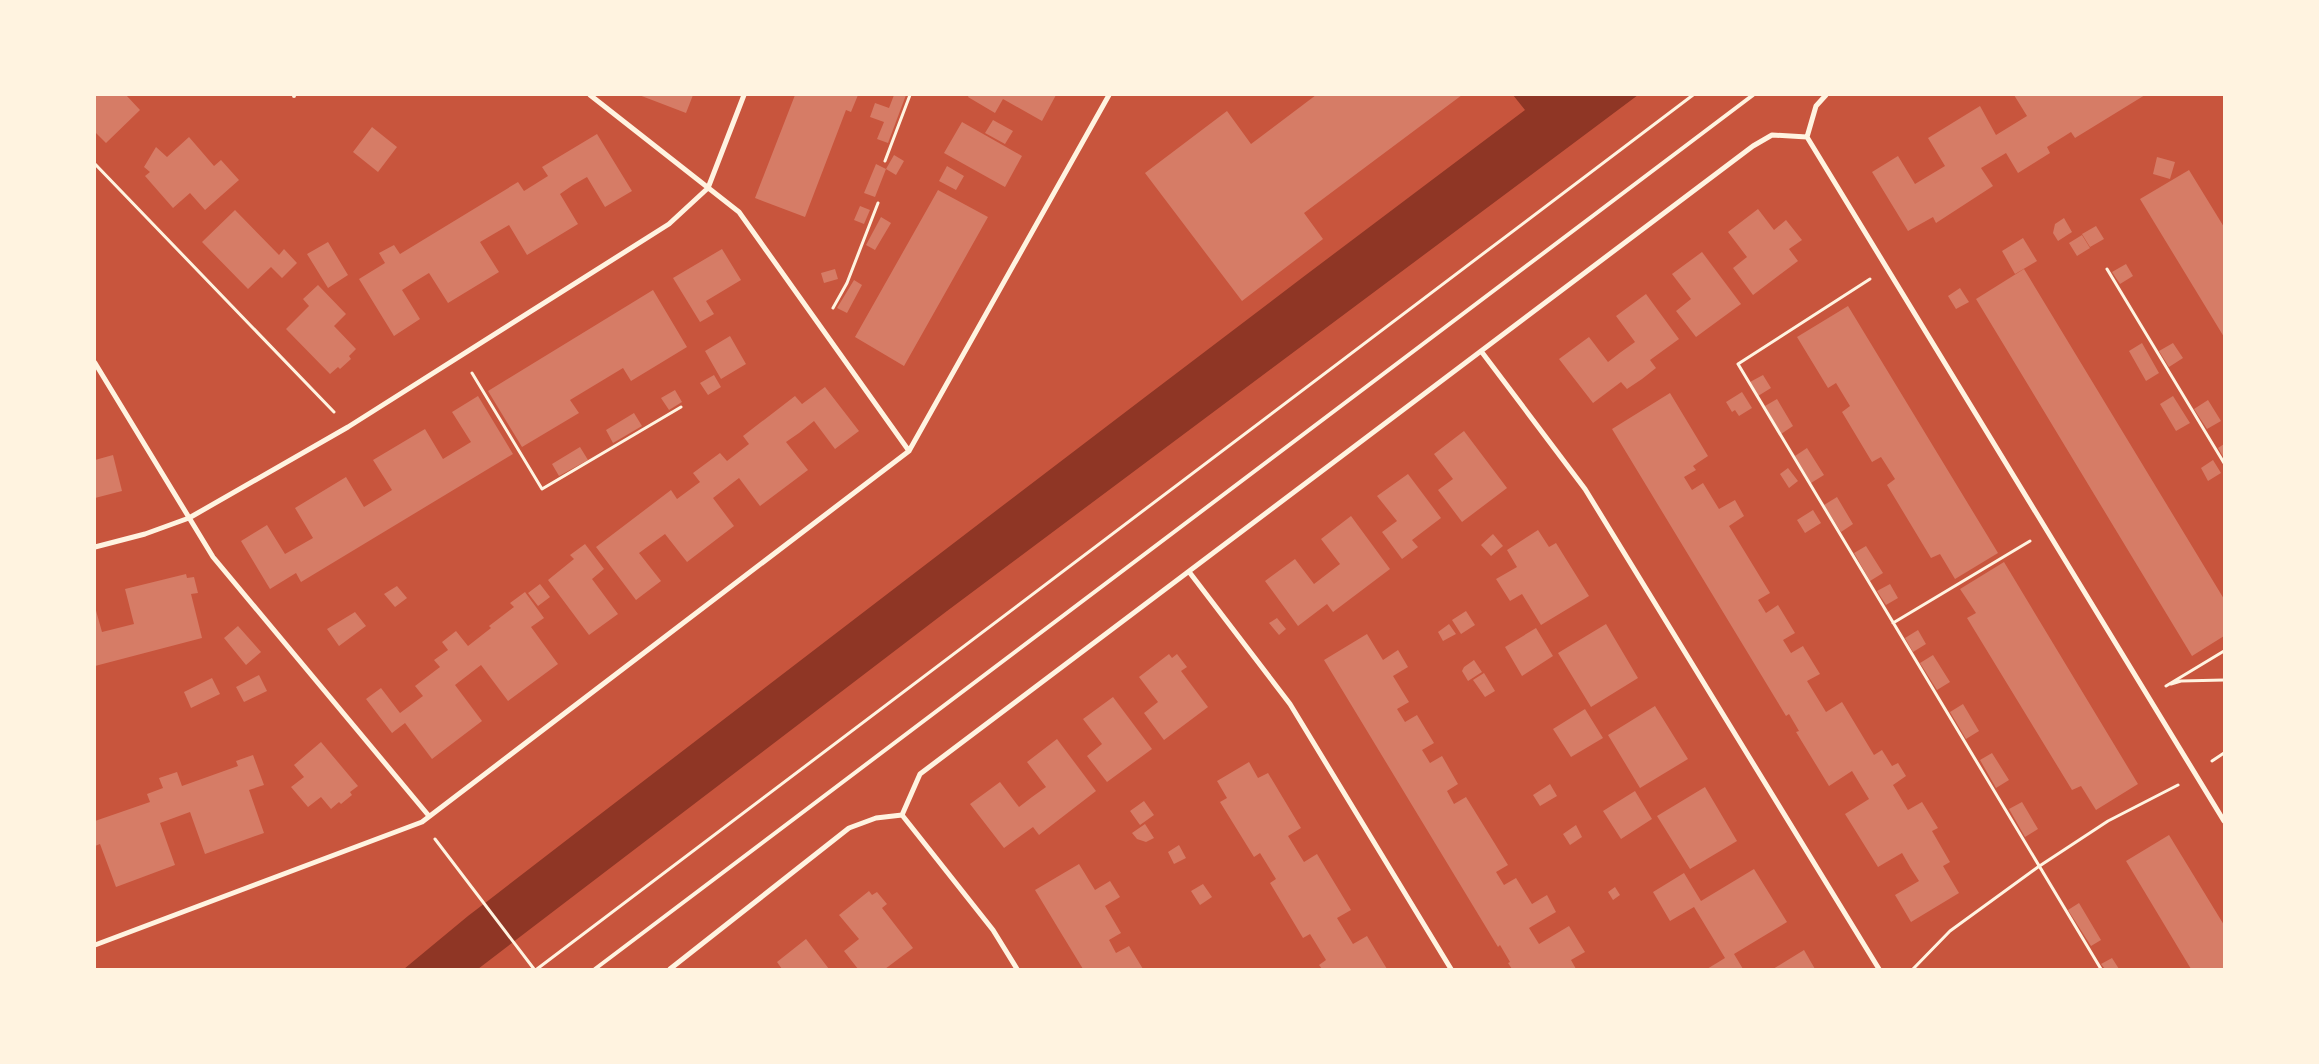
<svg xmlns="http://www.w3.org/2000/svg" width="2319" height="1064" font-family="Jost,sans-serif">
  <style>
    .water { fill: #8f3625 }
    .building { fill: #d67c66 }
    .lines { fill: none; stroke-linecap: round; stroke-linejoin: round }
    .path { stroke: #fff3e0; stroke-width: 3 }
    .service { stroke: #fff3e0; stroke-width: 4 }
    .minor { stroke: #fff3e0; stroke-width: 5 }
  </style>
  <rect width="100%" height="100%" fill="#c8553d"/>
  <path class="water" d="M1513 95H1638L947 611 478 969H404L468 916C819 646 1170 376 1525 110Z"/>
  <path class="building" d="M95 95H126L140 110 106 143 95 132Z
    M639 95H693L686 113Z
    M795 95H858L851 112 846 110 805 217 755 198Z
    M894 95H906L888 143 877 139 884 122 870 117 875 103 889 108Z
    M969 95H1056L1042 121 1003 99 995 113 968 97Z
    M1316 95H1462L1304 213 1323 239 1242 301 1145 173 1227 111 1251 144Z
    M2014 95H2145L2075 138 2071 132 2047 147 2050 153 2018 173 2006 153 1981 168 1993 186 1936 223 1933 217 1908 231 1872 172 1898 156 1915 184 1945 166 1928 138 1980 106 1996 135 2027 116Z
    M993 120 1013 131 1005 144 985 133Z
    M962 122 1022 156 1005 187 944 153Z
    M372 127 397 147 378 172 353 152Z
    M597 134 632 191 605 207 587 177 573 185 560 194 578 224 527 255 509 225 480 242 499 272 448 303 429 273 416 281 402 290 420 319 394 336 359 279 385 263 379 253 394 245 400 254 518 182 524 191 548 176 542 167Z
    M189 137 214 166 221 160 239 180 205 210 190 193 173 208 145 176 150 172 144 167 156 147 167 157Z
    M894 155 904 161 896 175 886 169Z
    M2157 157 2175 162 2170 179 2153 174Z
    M876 164 886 169 875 197 864 193Z
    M947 166 964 176 956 190 939 181Z
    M2189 170 2224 227V337L2140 199Z
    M938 190 988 217 904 366 855 337Z
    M860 206 870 210 864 224 854 220Z
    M1758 209 1774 230 1786 220 1802 240 1789 249 1798 261 1753 295 1733 268 1747 257 1728 232Z
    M235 210 279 255 284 249 297 263 282 278 271 267 248 289 202 242Z
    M881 217 891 223 875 250 866 245Z
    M2064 218 2072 232 2058 241 2053 233 2055 224Z
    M2096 226 2104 239 2090 247 2082 234Z
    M2082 235 2090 248 2077 256 2069 243Z
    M2023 238 2037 261 2015 274 2002 251Z
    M328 242 348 275 328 288 307 254Z
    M722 249 741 280 706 301 714 314 700 322 673 278Z
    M1702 252 1741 304 1696 337 1676 311 1691 299 1672 274Z
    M2126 264 2133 276 2120 284 2112 272Z
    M835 269 838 279 824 283 821 273Z
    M2024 269 2224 599V636L2192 656 1976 299Z
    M854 280 862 285 847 313 837 308Z
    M318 285 346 314 334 326 356 349 349 356 351 359 340 369 338 367 330 374 286 329 309 306 303 299Z
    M1960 288 1969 302 1956 309 1948 296Z
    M653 290 687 347 631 381 623 368 570 400 579 413 522 447 488 391Z
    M1646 294 1679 339 1650 360 1656 368 1642 379 1627 389 1621 382 1593 403 1559 359 1589 337 1608 362 1621 352 1635 342 1616 316Z
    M1848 306 1998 553 1955 579 1940 554 1931 558 1887 485 1895 479 1881 457 1872 462 1842 412 1850 406 1836 383 1828 388 1797 337Z
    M730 336 746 364 721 379 705 351Z
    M2142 343 2159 373 2146 381 2129 351Z
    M2173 343 2183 358 2169 367 2159 351Z
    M714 375 721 387 708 395 700 383Z
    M1763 375 1771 388 1758 396 1750 382Z
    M825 387 859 431 835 449 814 421 799 433 786 442 808 470 760 506 739 478 713 498 734 526 687 562 665 534 639 553 661 581 636 600 596 547 671 490 677 499 700 482 693 473 720 453 727 461 749 444 743 436 795 396 802 404Z
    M675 390 682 402 669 410 661 398Z
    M1742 392 1752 408 1739 416 1735 410 1732 412 1726 402Z
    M1670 393 1708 456 1693 466 1696 470 1684 477 1692 490 1703 483 1719 509 1735 500 1744 516 1729 526 1770 593 1758 600 1766 613 1778 605 1795 633 1783 640 1791 653 1803 646 1804 648 1820 674 1807 681 1826 712 1842 702 1874 755 1882 750 1892 766 1898 763 1906 776 1893 785 1908 810 1922 802 1938 828 1932 831 1950 862 1943 866 1959 893 1911 922 1895 895 1919 881 1910 867 1902 853 1878 867 1845 814 1869 799 1852 771 1829 786 1796 732 1799 731 1789 714 1786 716 1612 429Z
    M478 396 513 454 301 582 296 573 270 589 241 541 267 525 285 554 313 538 295 508 346 477 364 507 392 490 373 460 425 429 443 459 471 442 452 412Z
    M2173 396 2190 423 2176 431 2160 404Z
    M1777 399 1793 426 1781 434 1765 406Z
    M2208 400 2221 421 2207 429 2194 409Z
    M634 413 642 426 613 443 606 430Z
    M1464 431 1507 488 1462 522 1438 490 1453 479 1434 454Z
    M2224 444V458L2218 448Z
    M580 447 588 460 559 476 552 464Z
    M1807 448 1824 475 1811 483 1795 456Z
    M113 455 122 491 95 498V460Z
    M2213 460 2221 473 2208 481 2201 468Z
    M1788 468 1798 481 1789 488 1780 474Z
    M1408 474 1441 518 1412 540 1418 547 1402 559 1382 532 1397 521 1377 496Z
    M1837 497 1853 524 1841 532 1824 505Z
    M1813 510 1821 523 1805 533 1797 520Z
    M1351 516 1390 569 1333 612 1327 604 1298 626 1265 581 1295 559 1314 584 1340 564 1321 539Z
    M1538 530 1549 547 1556 543 1589 596 1541 625 1522 594 1510 601 1496 579 1517 567 1507 550Z
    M1493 534 1503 546 1491 556 1481 545Z
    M585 544 604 569 592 579 618 614 589 635 548 580 574 559 570 555Z
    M1866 546 1883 573 1870 581 1854 553Z
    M2004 562 2138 784 2096 810 2081 786 2072 790 1967 618 1976 613 1960 589Z
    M186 574 187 578 194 577 198 593 191 594 202 638 95 666V607L102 632 134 624 125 589Z
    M540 584 550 597 538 606 528 593Z
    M1890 584 1898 598 1886 605 1877 591Z
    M397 586 407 598 395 607 384 594Z
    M525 592 544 618 531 627 558 664 508 701 481 665 455 685 482 721 432 759 405 723 392 733 366 699 381 688 400 713 423 696 415 686 440 667 434 660 448 650 442 642 456 631 468 646 491 628 489 626 514 607 510 603Z
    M1466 611 1475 625 1461 634 1452 620Z
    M355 612 366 626 339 646 327 629Z
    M1277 618 1286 629 1279 635 1269 623Z
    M1449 624 1456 634 1443 641 1438 632Z
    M1606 624 1638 678 1591 707 1558 653Z
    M238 626 261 652 246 665 224 638Z
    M1536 628 1553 656 1522 676 1505 647Z
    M1918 630 1926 644 1913 652 1905 638Z
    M1367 634 1383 660 1398 650 1408 667 1393 676 1409 702 1397 709 1405 722 1417 715 1434 743 1422 750 1430 763 1442 756 1458 784 1447 791 1454 804 1466 797 1508 865 1496 872 1504 885 1516 878 1532 904 1547 895 1556 912 1529 928 1539 944 1569 926 1585 952 1571 960 1576 969H1512L1508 963 1510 962 1500 945 1498 947 1324 660Z
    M1169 654 1172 658 1177 654 1187 667 1181 671 1208 707 1164 740 1144 713 1158 702 1139 677Z
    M1933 655 1950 682 1937 690 1920 663Z
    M1474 660 1482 672 1468 681 1462 671 1464 667Z
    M1484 673 1495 691 1485 697 1473 680Z
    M259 675 267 691 244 702 236 687Z
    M212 678 220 694 191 708 184 692Z
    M1113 697 1152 749 1107 782 1087 756 1102 744 1083 719Z
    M1963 704 1979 731 1966 739 1950 712Z
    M1655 706 1688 759 1640 788 1608 735Z
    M1585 709 1603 738 1571 757 1553 729Z
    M1057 739 1096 791 1039 835 1033 827 1004 848 970 804 1000 782 1019 807 1032 797 1046 787 1027 762Z
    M321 742 358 786 350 792 352 795 341 804 339 802 331 809 321 797 308 807 291 787 304 777 294 765Z
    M1992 753 2009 780 1996 788 1980 760Z
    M253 755 264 785 249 790 264 833 205 854 190 812 160 823 175 865 116 887 100 844 95 846V821L150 802 147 794 163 788 159 778 177 772 182 786 238 766 236 761Z
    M1249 762 1258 778 1268 773 1301 828 1288 836 1304 862 1317 854 1351 910 1337 918 1353 944 1367 936 1387 969H1322L1319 965 1326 960 1310 934 1303 938 1270 883 1276 879 1260 853 1254 857 1220 802 1227 798 1217 781Z
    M1550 784 1557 796 1540 806 1533 795Z
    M1705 787 1737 841 1690 869 1657 816Z
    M1635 791 1652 819 1621 839 1603 811Z
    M1144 801 1154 815 1140 825 1130 811Z
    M2022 802 2038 829 2025 837 2009 809Z
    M1145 824 1154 838 1146 842 1137 839 1132 833Z
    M1576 825 1582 837 1570 845 1563 834Z
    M2169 835 2224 925V969H2191L2126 861Z
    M1179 845 1186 858 1174 864 1168 852Z
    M1079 864 1095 890 1110 881 1120 897 1105 906 1121 933 1109 940 1116 953 1129 946 1143 969H1083L1061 933 1035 890Z
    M1754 869 1787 922 1734 954 1743 969H1707L1725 958 1694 907 1670 921 1653 892 1684 873 1701 901Z
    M1203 884 1212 897 1200 905 1191 891Z
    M1615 887 1620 895 1613 900 1608 892Z
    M869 891 872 895 877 892 887 904 882 908 913 948 885 969H858L844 951 859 939 839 915Z
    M2079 903 2101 940 2091 946 2068 910Z
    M806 939 829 969H782L777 962Z
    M1804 950 1815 969H1773Z
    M2112 958 2119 969H2105L2101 964Z"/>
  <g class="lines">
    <path class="path" d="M885 161 910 95
      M95 164 334 412
      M2107 269 2224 463
      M1870 279 1738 364 2101 969
      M833 308 847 283 878 203
      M472 373 542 489 681 407
      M1893 623 2030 541
      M2171 684 2181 681 2224 680
      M2166 686 2224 651
      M2212 761 2224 753
      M435 839 534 969
      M537 969 1693 95
      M1913 969 1950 931 2038 867 2108 821 2178 785"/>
    <path class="service" d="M294 96V95
      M595 969 1753 95"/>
    <path class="minor" d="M590 95 739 212 909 451
      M1807 137 2224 821
      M1807 137 1816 106 1826 95
      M1481 351 1585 489 1879 969
      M95 363 213 557 429 816
      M95 547 145 534 189 518 348 427 669 224 708 188 744 95
      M1190 573 1290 704 1451 969
      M902 815 993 930 1017 969
      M95 945 422 822 909 451 1109 95
      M670 969 849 828 876 818 902 815 920 774C1199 566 1476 356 1753 146L1772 135 1807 137"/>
  </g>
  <rect width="2319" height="1064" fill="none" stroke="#fff3e0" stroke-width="192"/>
</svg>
